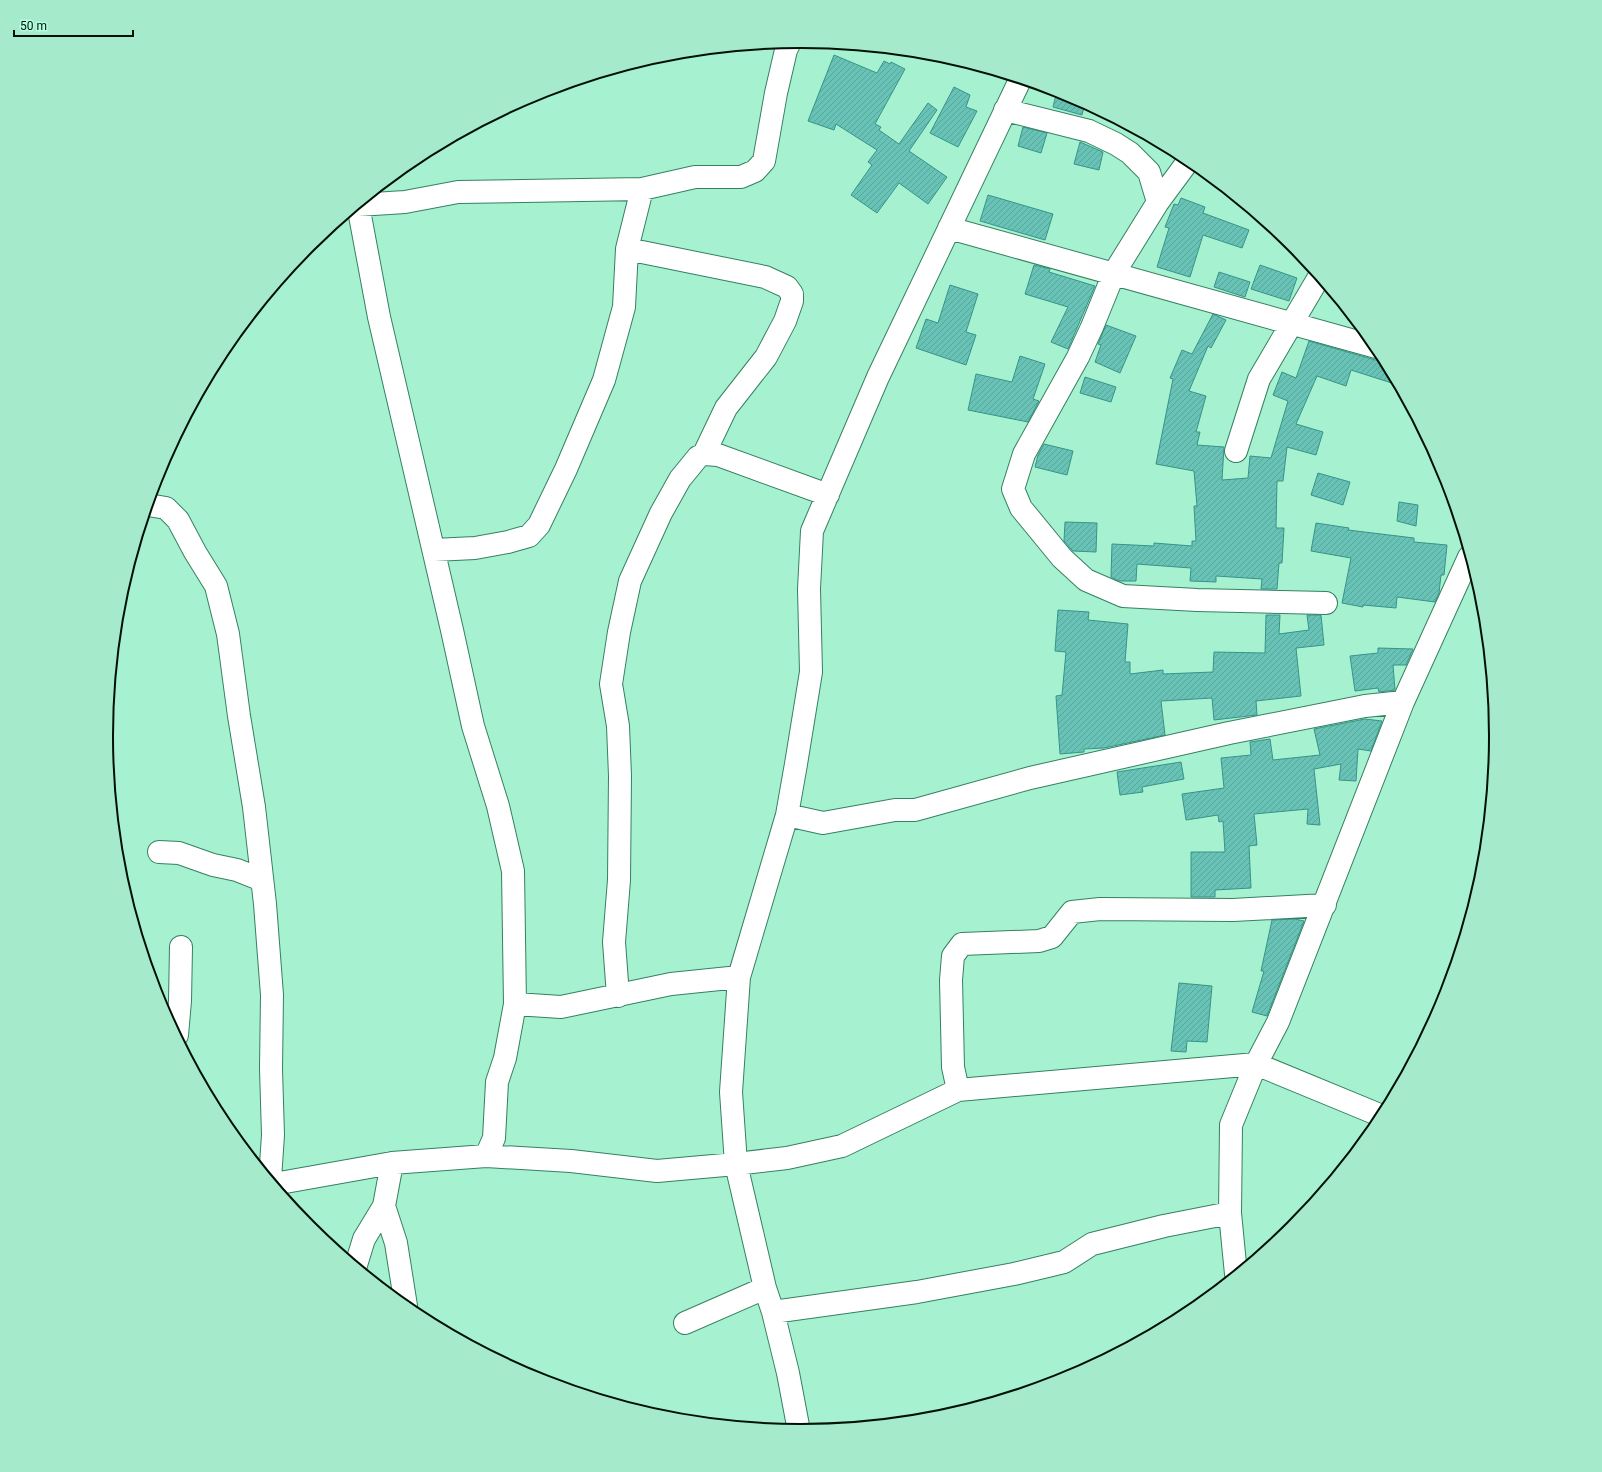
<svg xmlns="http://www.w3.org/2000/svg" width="1602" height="1472" font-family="Roboto,sans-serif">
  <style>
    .building { fill: url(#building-hatch); stroke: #369489 }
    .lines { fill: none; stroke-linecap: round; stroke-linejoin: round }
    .minor-casing { stroke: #358062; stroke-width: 24 }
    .minor { stroke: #fff; stroke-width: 22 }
    .rim { fill: none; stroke: #001108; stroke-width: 2 }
  </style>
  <defs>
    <pattern id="building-hatch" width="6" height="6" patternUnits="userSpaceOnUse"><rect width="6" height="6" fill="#68c2b6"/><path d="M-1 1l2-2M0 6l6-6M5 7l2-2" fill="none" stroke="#58a69b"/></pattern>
  </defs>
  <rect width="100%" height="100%" fill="#a6f1cf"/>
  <path class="building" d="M834 55 877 73 884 61 890 64 891 62 905 69 875 124 881 127 879 130 899 144 928 103 937 110 909 151 947 177 928 204 899 183 877 213 851 195 872 165 868 162 877 150 836 124 834 130 808 121Z
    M954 87 970 95 966 107 977 111 958 147 930 133Z
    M1057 91 1085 103 1082 115 1053 107Z
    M1023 127 1047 133 1041 153 1018 146Z
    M1080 142 1103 152 1099 170 1074 164Z
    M988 195 1053 214 1045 240 980 221Z
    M1181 198 1205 207 1203 213 1249 230 1242 248 1203 235 1190 277 1157 267 1169 228 1165 227 1174 204 1178 205Z
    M1034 265 1050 269 1049 272 1095 286 1068 349 1051 342 1068 307 1025 294Z
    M1260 265 1297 278 1289 301 1251 289Z
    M1219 272 1250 282 1245 297 1214 287Z
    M950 285 978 294 966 332 976 335 966 365 916 348 926 319 938 323Z
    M1213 314 1226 320 1211 348 1208 346 1189 391 1206 396 1196 432H1200L1197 445 1224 447 1222 480 1248 478 1250 456 1271 458 1288 401 1273 395 1282 372 1296 378 1309 341 1386 363 1398 385 1351 370 1346 386 1317 376 1296 424 1323 432 1316 455 1287 447 1283 481H1277L1276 528H1284L1282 563H1279L1277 589H1261L1262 579 1216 576V582L1190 581 1191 568 1137 564 1136 581H1119L1111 577 1112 544 1154 546V543L1192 546V541H1196L1194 506H1197L1194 471 1156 464 1173 379 1170 378 1182 350 1192 354Z
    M1106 325 1136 336 1120 373 1095 362 1101 345 1098 344Z
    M1020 356 1045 364 1033 399 1039 401 1028 422 968 410 976 374 1012 382Z
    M1085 377 1116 387 1111 402 1080 393Z
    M1044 444 1073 451 1067 475 1035 467 1038 455Z
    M1318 473 1350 482 1343 505 1311 495Z
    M1399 502 1418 505 1416 526 1397 521Z
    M1065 522 1097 523 1096 552 1073 551 1071 549 1064 541Z
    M1316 523 1349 528 1348 530 1414 538V542L1447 545 1444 575H1441L1439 593 1435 602 1397 597 1396 608 1363 605V607L1342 603 1351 558 1311 551Z
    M1058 610 1089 612 1088 620 1128 624 1125 662H1130V674L1163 670V674L1213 672 1214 652 1265 653 1266 615H1280L1279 634 1309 630 1307 615H1321L1324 645 1296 648 1301 696 1256 701 1257 715 1214 720 1212 698 1161 701 1165 735 1104 748 1084 749V752L1060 754 1056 696 1062 695 1066 652 1055 651Z
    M1378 648 1413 649 1406 665H1393L1395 690 1379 692 1378 688 1355 691 1350 656 1378 653Z
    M1365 719 1382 721 1371 751 1358 749 1356 781 1339 780 1341 764 1314 769 1320 825 1307 824 1308 809 1254 814 1257 845 1249 846 1251 888 1215 890V897H1191V852H1225L1223 821 1219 822 1218 815 1186 820 1182 794 1224 788 1221 758 1251 755 1250 742 1270 739 1273 760 1320 755 1314 729Z
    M1181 762 1184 779 1142 787 1143 792 1120 795 1117 772Z
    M1295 919 1304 921 1267 1016 1252 1012 1264 971H1261L1272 920Z
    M1179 983 1212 986 1207 1042 1187 1041 1186 1052 1171 1051Z"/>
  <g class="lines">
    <g class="minor-casing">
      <path id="minor" d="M1005 110 1089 131 1116 144 1130 153 1149 172 1158 202
        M1189 160 1158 202 1114 273 1092 327 1078 357 1024 454 1013 489 1021 508 1062 558 1086 580 1123 596 1197 600 1326 603
        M358 205 379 317 452 630 473 726 498 806 513 871 515 1004 505 1058 497 1082 494 1138 486 1156
        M358 205 405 202 458 192 642 189 695 177H741L755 171 764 161 776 93 786 50 790 42
        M949 228 1376 347
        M627 249 765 277 787 287 792 294V301L785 321 766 357 726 408 704 454
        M1236 451 1259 379 1319 277
        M148 505 166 508 178 520 195 552 216 586 228 634 239 716 254 807 265 904 272 995 271 1069 273 1135 270 1179
        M434 550 475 548 508 542 529 536 539 525 566 469 604 380 624 307 627 249 642 189
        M787 815 823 823 895 810H915L1030 778 1229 733 1365 706 1403 702
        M159 852 179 853 213 865 237 870 262 880
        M618 996 614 942 619 880 620 776 618 726 611 684 619 632 630 581 661 513 680 479 698 457 704 454 718 455 828 495
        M515 1004 561 1007 671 984 739 977
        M177 1035 180 1001 181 947
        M958 1090 953 1067 951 980 953 956 962 944 1039 941 1052 937 1072 912 1100 909 1233 910 1325 905
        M274 1184 392 1163 486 1156 571 1161 657 1171 736 1164 787 1158 842 1146 958 1090 1256 1064 1382 1116
        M384 1206 396 1243 406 1306
        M356 1265 364 1239 384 1206 392 1163
        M1236 1274 1230 1213 1231 1125 1256 1064 1278 1022 1403 702 1469 557
        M773 1312 917 1292 1014 1274 1064 1262 1092 1244 1164 1226 1230 1213
        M685 1323 765 1288
        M799 1431 788 1373 773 1312 765 1288 736 1164 731 1092 739 977 787 815 796 764 811 672 809 589 812 531 878 377 1020 80"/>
    </g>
    <use href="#minor" class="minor"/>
  </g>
  <path d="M0 0H1602V1472H0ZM113 736a688 688 0 1 1 1376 0a688 688 0 1 1-1376 0Z" fill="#a5ebcb" fill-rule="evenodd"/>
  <path class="rim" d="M113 736a688 688 0 1 1 1376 0a688 688 0 1 1-1376 0Z"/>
  <path d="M14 30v6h119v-6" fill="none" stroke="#001108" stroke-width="2"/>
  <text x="20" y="30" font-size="12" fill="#001108" stroke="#b3fedc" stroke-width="3" paint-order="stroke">50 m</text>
</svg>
